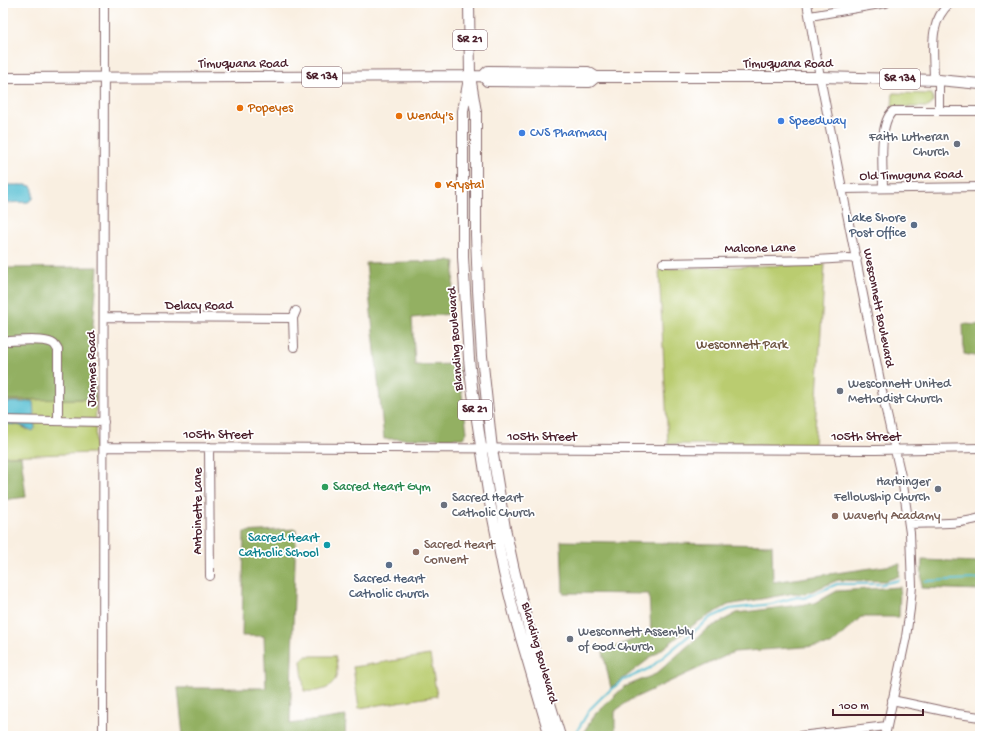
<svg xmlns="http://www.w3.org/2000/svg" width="983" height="739" font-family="'Gochi Hand',sans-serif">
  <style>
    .green { fill: #bacc6f; stroke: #82764d }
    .forest { fill: #93b062; stroke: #6e6846 }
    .water { fill: #56bfd3; stroke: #506f7f }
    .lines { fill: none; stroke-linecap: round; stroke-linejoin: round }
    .stream { stroke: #56bfd3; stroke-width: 2 }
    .minor-casing { stroke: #87686b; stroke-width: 10 }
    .major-casing { stroke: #87686b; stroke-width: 12 }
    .minor { stroke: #fff; stroke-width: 8 }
    .major { stroke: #fff; stroke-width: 10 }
    .food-dot { fill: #e8710a; stroke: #fff; stroke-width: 1.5 }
    .shop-dot { fill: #3f7fe0; stroke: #fff; stroke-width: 1.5 }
    .worship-dot { fill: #6b7280; stroke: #fff; stroke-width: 1.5 }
    .service-dot { fill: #5c6f8a; stroke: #fff; stroke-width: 1.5 }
    .leisure-dot { fill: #2e9e5b; stroke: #fff; stroke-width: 1.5 }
    .education-dot { fill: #8d6e63; stroke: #fff; stroke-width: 1.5 }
    .culture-dot { fill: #0f9aa8; stroke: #fff; stroke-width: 1.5 }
    .labels { text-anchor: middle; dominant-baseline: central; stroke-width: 3.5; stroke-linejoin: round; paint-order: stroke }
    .shield { fill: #fff; stroke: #80626b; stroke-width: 1 }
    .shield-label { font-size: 12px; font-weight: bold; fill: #4a1f2b }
    .street-label { font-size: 13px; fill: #4a1f2b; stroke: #fff }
    .food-label { font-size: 13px; fill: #c56008; stroke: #fff; text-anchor: start }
    .shop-label { font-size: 13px; fill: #366cbe; stroke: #fff; text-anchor: start }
    .worship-label { font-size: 13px; fill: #5b616d; stroke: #fff; text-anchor: start }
    .service-label { font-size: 13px; fill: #4e5e75; stroke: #fff; text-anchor: end }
    .park-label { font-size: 13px; fill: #6c533f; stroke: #fff }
    .leisure-label { font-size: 13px; fill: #27864d; stroke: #fff; text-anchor: start }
    .education-label { font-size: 13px; fill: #785e54; stroke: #fff; text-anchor: start }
    .culture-label { font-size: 13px; fill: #0d838f; stroke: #fff; text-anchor: end }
  </style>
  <rect width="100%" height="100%" fill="#fff"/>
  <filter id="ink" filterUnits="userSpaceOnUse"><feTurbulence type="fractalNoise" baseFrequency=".025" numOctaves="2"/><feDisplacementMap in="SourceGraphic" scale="8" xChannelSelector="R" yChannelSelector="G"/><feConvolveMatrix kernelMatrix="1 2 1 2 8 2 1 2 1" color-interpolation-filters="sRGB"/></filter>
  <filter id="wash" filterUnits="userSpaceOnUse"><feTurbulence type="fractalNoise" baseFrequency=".012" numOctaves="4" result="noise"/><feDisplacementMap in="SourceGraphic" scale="16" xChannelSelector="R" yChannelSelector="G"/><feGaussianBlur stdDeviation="0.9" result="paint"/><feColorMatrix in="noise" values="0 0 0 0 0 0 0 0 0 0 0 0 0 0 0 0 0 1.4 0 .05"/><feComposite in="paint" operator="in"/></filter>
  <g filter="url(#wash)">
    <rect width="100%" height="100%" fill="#f9efe1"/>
    <path class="green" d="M893 93 932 94 933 99V103L928 107H892Z
      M825 264 814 446 668 444 659 269Z
      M96 399 95 453 3 456V418L8 424 19 425 28 430 33 411 32 402H8L3 405V400Z
      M430 655 437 696 359 708 353 667Z
      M305 656H335C342 683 330 693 304 691L301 661Z"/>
    <path class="forest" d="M455 261 450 314 412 318 415 365 458 364 467 432 463 438 384 439 366 263Z
      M98 267 91 347 96 399 3 400V268Z
      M963 324 980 325V357L964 354Z
      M3 456H21L26 497 3 500Z
      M296 529 290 724 346 716 345 736H183L178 688H266L264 636H242L244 532Z
      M561 541 772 545 773 582 900 564 899 576 885 581 838 580 805 594 794 593 728 605 696 623 611 688 603 652 651 632 649 594 563 593Z
      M922 560 980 562V590L921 588Z
      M900 587 899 617H861L831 645 734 652 630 700 615 711V736H581L596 713 624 687 656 674 707 629 737 613 815 603 837 591Z"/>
    <path class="water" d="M3 185H26L31 186 33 189V199L28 202 3 203Z
      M30 401 33 402 35 428 33 431 19 425 8 424 5 423 3 418 4 404C12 400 22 404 30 401Z"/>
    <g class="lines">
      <path class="stream" d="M925 581 975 579 980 578
        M574 736 590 709 603 696 622 681 650 668 710 618 730 609 771 604 797 597 804 598 837 584H882L899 580"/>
    </g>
  </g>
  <g filter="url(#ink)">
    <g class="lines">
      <g class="minor-casing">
        <path id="minor" d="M807 3 820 77 885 406 903 485 910 533 912 586 910 609 906 637 885 736
          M810 16 886 3
          M934 80C934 52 927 23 950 3
          M939 110V80
          M883 188C883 170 878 123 893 111H980
          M843 189 980 187
          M663 263 816 260 848 258 857 259
          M104 317 293 318
          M3 341C14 341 43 338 52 343 55 344 56 347 58 350V421
          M294 347 293 318 296 311
          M3 420 104 422
          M104 447 875 450 980 448
          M209 447 210 576
          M909 524C933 523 957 525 980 518
          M892 700 958 714 980 717
          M103 736 104 3
          M800 736 887 726"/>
      </g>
      <g class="major-casing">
        <path id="major" d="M469 3 470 76 476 112V235L478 290 482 356 492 449 505 528 514 570 539 668 560 736
          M483 76 487 81 590 82 596 77
          M3 78 483 76 488 71 588 72 596 77H820L939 80 980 84
          M468 84 463 111V257L469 359 472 387 489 498 504 573 516 621 550 736"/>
      </g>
      <use href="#minor" class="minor"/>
      <use href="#major" class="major"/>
    </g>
  </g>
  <g class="food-dot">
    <circle cx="240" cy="108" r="4"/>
    <circle cx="399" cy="116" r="4"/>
    <circle cx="438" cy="185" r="4"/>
  </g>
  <g class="shop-dot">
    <circle cx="781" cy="121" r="4"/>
    <circle cx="522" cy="133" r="4"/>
  </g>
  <g class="worship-dot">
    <circle cx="957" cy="144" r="4"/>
    <circle cx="840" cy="391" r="4"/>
    <circle cx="938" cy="489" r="4"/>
    <circle cx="444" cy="505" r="4"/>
    <circle cx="570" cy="639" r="4"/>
  </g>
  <g class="service-dot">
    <circle cx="914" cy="225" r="4"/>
    <circle cx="389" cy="565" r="4"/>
  </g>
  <circle class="leisure-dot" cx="325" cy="487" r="4"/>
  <g class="education-dot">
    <circle cx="835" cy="516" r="4"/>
    <circle cx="416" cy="552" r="4"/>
  </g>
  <circle class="culture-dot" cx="327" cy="545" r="4"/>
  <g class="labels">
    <g class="shield">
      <rect x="453" y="30" width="34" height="20" rx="3"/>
      <rect x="302" y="67" width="40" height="20" rx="3"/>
      <rect x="880" y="69" width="40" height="20" rx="3"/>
      <rect x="458" y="400" width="34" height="20" rx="3"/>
    </g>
    <g class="shield-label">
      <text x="470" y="40">SR 21</text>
      <text x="322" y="77">SR 134</text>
      <text x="900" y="79">SR 134</text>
      <text x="475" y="410">SR 21</text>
    </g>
    <g class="street-label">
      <text x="243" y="64">Timuquana Road</text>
      <text x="788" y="64">Timuquana Road</text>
      <text transform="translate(911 176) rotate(-1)">Old Timuguna Road</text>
      <text transform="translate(760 249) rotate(-1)">Malcone Lane</text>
      <text x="199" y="306">Delacy Road</text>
      <text transform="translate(878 308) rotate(79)">Wesconnett Boulevard</text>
      <text transform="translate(456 339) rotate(-94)">Blanding Boulevard</text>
      <text transform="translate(92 369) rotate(-90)">Jammes Road</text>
      <text x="218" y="435">105th Street</text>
      <text x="542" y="437">105th Street</text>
      <text x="866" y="437">105th Street</text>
      <text transform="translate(198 511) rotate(-90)">Antoinette Lane</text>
      <text transform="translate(539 653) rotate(74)">Blanding Boulevard</text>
    </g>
    <g class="food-label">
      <text x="248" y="108">Popeyes</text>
      <text x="407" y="116">Wendy's</text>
      <text x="446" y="185">Krystal</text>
    </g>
    <g class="shop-label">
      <text x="789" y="121">Speedway</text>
      <text x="530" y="133">CVS Pharmacy</text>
    </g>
    <g class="worship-label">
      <text x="949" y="137" text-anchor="end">Faith Lutheran<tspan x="949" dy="15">Church</tspan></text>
      <text x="848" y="384">Wesconnett United<tspan x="848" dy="15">Methodist Church</tspan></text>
      <text x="930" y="482" text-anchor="end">Harbinger<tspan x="930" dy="15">Fellowship Church</tspan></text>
      <text x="452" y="498">Sacred Heart<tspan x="452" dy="15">Catholic Church</tspan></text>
      <text x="578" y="632">Wesconnett Assembly<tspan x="578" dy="15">of God Church</tspan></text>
    </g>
    <g class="service-label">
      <text x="906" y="218">Lake Shore<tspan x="906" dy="15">Post Office</tspan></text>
      <text x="389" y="579" text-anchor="middle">Sacred Heart<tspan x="389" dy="15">Catholic church</tspan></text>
    </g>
    <g class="park-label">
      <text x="742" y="345">Wesconnett Park</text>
    </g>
    <g class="leisure-label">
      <text x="333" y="487">Sacred Heart Gym</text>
    </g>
    <g class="education-label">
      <text x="843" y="516">Waverly Acadamy</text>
      <text x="424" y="545">Sacred Heart<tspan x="424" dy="15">Convent</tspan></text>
    </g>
    <g class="culture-label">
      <text x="319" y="538">Sacred Heart<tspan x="319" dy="15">Catholic School</tspan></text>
    </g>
  </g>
  <rect width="983" height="739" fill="none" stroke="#fff" stroke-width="16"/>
  <path d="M833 709v6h90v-6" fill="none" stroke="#4a1f2b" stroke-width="2"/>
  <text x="839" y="709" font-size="12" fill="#4a1f2b" stroke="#ffffff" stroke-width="3" paint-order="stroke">100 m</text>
</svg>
